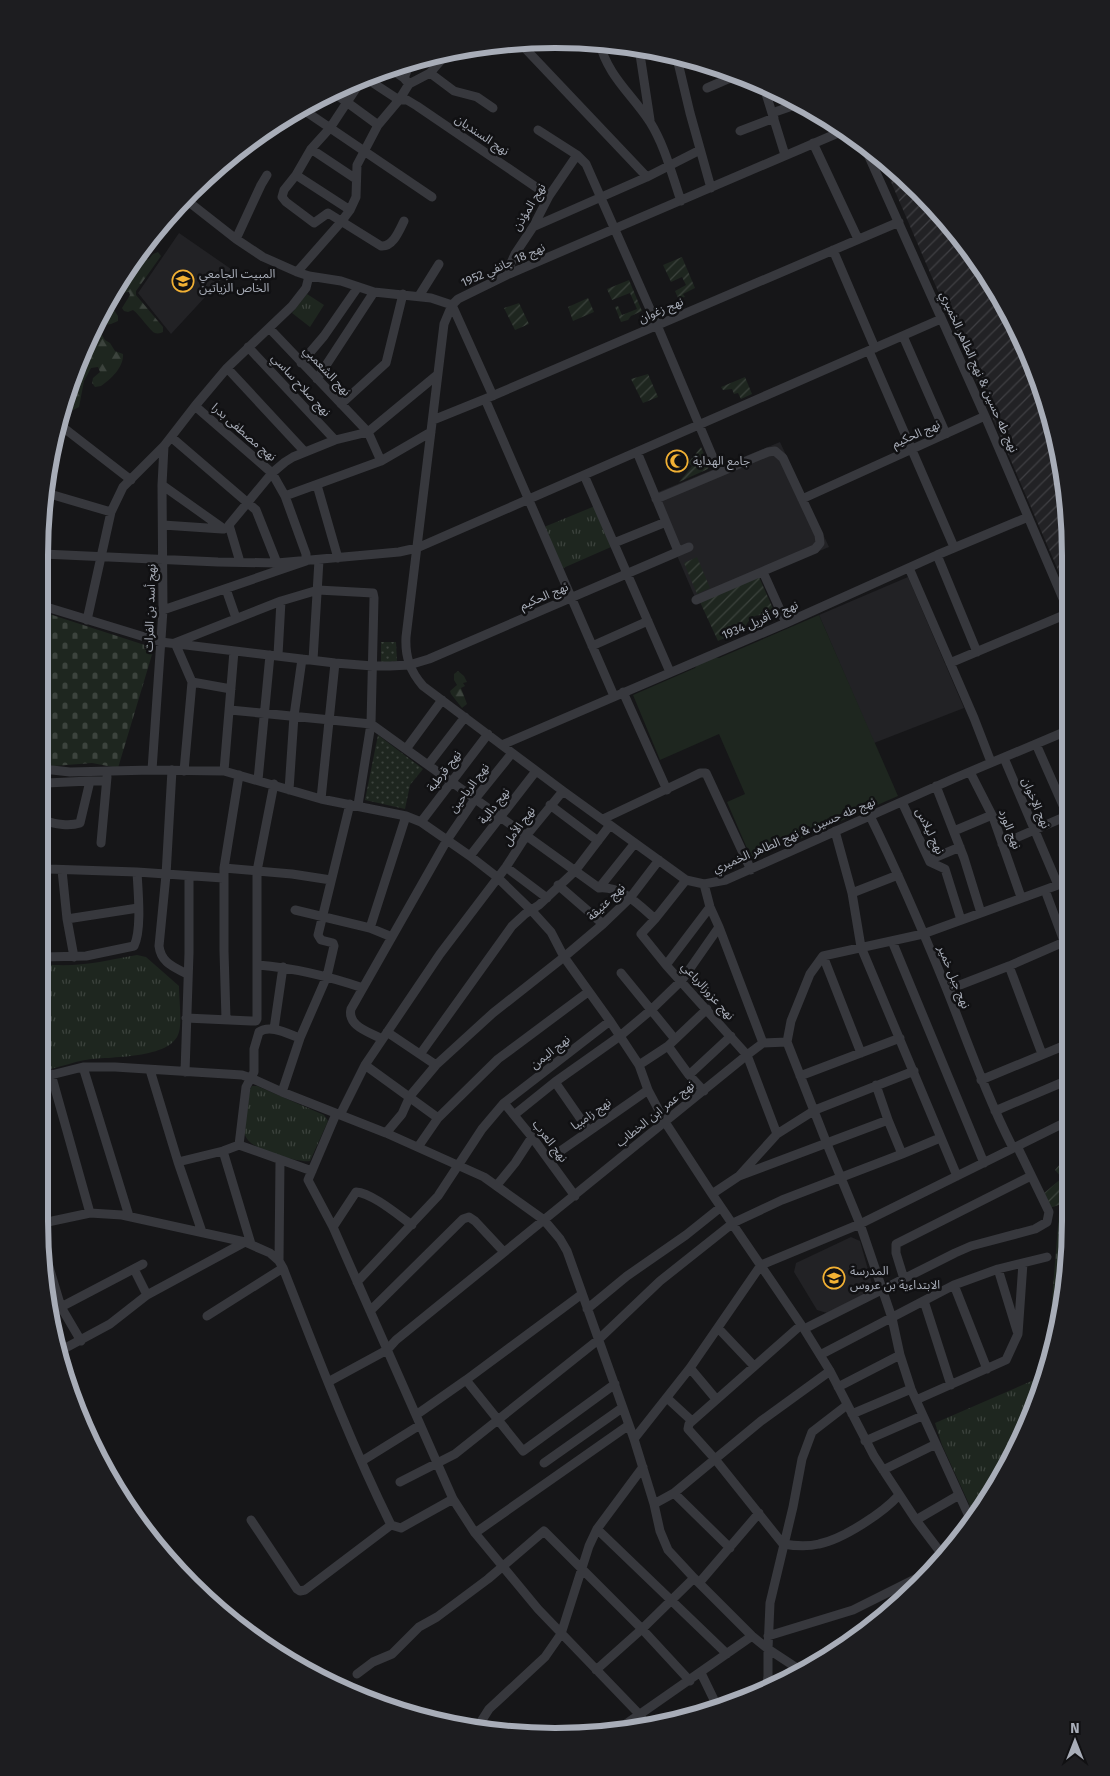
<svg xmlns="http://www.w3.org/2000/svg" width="1110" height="1776" font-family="'Fira Sans','Noto Sans Arabic',sans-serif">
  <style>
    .built { fill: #222225 }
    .industrial { fill: url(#industrial-furrows) }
    .grass { fill: url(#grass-tufts) }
    .forest { fill: url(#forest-firs) }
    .cemetery { fill: url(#cemetery-stones) }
    .park { fill: url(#park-dots) }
    .garden { fill: url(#garden-furrows) }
    .pitch { fill: #1e261f }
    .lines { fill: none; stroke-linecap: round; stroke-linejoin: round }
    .minor { stroke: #37383d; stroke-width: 9 }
    .labels { text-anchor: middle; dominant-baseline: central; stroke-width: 5; stroke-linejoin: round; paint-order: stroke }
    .street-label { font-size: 12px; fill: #a8adb8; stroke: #111113 }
    .poi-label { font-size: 12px; fill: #a8adb8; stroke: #111113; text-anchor: start }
    .rim { fill: none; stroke: #a8adb8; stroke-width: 6 }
  </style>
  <defs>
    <pattern id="industrial-furrows" width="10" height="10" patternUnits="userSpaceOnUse" patternTransform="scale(1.25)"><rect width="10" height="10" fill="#222225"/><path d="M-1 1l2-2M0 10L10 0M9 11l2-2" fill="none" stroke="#3f3f43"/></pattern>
    <pattern id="grass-tufts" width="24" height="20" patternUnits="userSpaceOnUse" patternTransform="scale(1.25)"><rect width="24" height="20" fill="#1e261f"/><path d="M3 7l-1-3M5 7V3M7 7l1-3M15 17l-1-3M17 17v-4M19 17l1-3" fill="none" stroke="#3c433d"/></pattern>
    <pattern id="forest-firs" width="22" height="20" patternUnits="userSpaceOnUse" patternTransform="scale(1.25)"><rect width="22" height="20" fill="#1e261f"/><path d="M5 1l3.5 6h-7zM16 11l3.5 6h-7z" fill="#3c433d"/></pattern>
    <pattern id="cemetery-stones" width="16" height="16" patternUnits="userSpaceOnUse" patternTransform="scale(1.25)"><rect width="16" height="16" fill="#1e261f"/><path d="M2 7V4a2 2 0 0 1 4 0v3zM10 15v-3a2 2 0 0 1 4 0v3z" fill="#3c433d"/></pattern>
    <pattern id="park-dots" width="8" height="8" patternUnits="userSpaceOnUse" patternTransform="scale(1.25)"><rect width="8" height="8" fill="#1e261f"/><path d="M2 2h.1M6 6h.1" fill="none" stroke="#3c433d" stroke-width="1.8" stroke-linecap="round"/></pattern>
    <pattern id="garden-furrows" width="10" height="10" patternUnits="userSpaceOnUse" patternTransform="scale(1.25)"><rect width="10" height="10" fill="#1e261f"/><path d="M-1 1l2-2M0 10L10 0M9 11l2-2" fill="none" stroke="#3c433d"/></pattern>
  </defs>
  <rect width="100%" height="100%" fill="#161618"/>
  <path class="built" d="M179 233 231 269 171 334 138 293Z
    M780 442 829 547 697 602 651 495Z
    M908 577 964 708 874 743 819 615Z
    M851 1237 860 1241 872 1284 868 1293 827 1313 817 1310 794 1272 796 1263Z"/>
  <path class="industrial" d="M879 154 943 215 1002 297 1044 389 1070 521V598Z"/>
  <path class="grass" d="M307 294 324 305 310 327 292 313Z
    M595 506 611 547 561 569 544 527Z
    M137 955 146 957 179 986C179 997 182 1022 179 1032 172 1060 108 1056 85 1060 74 1062 63 1066 51 1069L47 1067 43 1054V964C77 968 104 961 137 955Z
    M252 1086H257L324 1115 328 1121 310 1161C298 1163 260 1150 251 1143 247 1140 246 1137 244 1133L250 1089Z
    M1067 1210V1288L1047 1361 1059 1213Z
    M1047 1361 1032 1418 975 1517 942 1445 935 1423 1034 1380Z"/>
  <path class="forest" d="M144 243 140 251 142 254 145 253 147 255 146 259H149L153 254 158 252 161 256 136 291V295L163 327V332C161 333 158 334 155 333 151 332 139 314 133 310L128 312 124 311 122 308 130 295 129 292 115 293Z
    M107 308 114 310 118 316V321L111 324 104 325 100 332 105 340 110 343 115 351 123 354C124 367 111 379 101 386L95 387 92 383 93 378 100 372 98 367 91 368 84 381 79 407 63 415 78 357Z
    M458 671 464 676 467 682 463 683 465 686 461 688 467 704 462 708 451 694 450 691 457 685 454 680V674Z"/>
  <path class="cemetery" d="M43 612 154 648 118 768 92 763 54 766 43 763Z"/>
  <path class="park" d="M381 642H396L397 661 381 663Z
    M378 735 423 769 410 785 405 809 365 800Z"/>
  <path class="garden" d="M682 257 695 288 683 294 685 297 678 298 675 291 686 285 682 277 671 282 663 265Z
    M629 280 642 311 631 316 628 320 621 322 615 307 618 306 622 315 637 309 630 293 612 300 607 289Z
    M588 298 594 312 573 321 568 307Z
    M519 303 529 324 515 330 504 308Z
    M648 374 658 397 643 403 631 379Z
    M745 377 752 394 741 399 738 393 734 394 732 389 723 390 721 387Z
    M701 447 709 466 708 469 679 482 692 466 688 463Z
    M697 557 710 588 697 594 684 563Z
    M759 577 775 613 770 617C759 612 749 616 745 628L718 641 700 602Z
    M1060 1164 1067 1167V1202L1050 1208 1043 1194 1062 1178 1055 1170Z"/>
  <path class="pitch" d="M819 615 898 796 752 860 727 802 745 794 719 734 660 760 633 695 695 668C699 662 712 657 719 658Z"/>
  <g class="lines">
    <path class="minor" d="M599 41C608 77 631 93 650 122 665 146 672 175 681 201
      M519 42 647 177 533 227
      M639 48 650 120
      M676 54 690 113 711 188
      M388 67 404 78
      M430 73 454 91 477 97 493 108
      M364 77 399 100H407L417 106 549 196
      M363 78 330 128 311 149 296 175 284 190 282 197 286 202 314 223 328 213 381 246C393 247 399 231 404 221
      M409 84 430 73 447 53
      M763 84 785 155
      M707 88 737 75
      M333 92 378 125
      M308 113 432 197
      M772 113 801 103
      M538 130 577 155 586 164 657 325 719 472
      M845 130 509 274 458 299 452 305 444 324 406 637C405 657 410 671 423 686L563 791 686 880 704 884 726 880 955 778 1069 730
      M740 131 774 118
      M862 141 985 416 1070 615
      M813 143 858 239
      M311 149 356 179
      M296 175 350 210
      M647 177 700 150
      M185 199 236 239 263 257 297 272 309 276 341 281 374 292 431 298 452 305 493 396
      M236 239 261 185 267 175
      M833 250 875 348
      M297 272 341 222 350 210 356 197 357 165 378 125 399 100 409 84 404 78 411 61
      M509 274 510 265 515 254 533 227 549 196 577 155
      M419 296 439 264
      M269 328 368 432 381 461 285 496
      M903 336 946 434
      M248 347 335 440
      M869 351 954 547
      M301 363 324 336 358 287
      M227 368 305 452
      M317 379 374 292
      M485 399 614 696
      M341 404 386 363 403 294
      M433 420 485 399 899 222
      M60 425 131 480
      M171 437 256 510 277 563
      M637 452 678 551
      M381 461 431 432
      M584 475 670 672
      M162 485 224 529
      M317 485 338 558
      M43 492 111 512
      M656 499 768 452 775 451 783 458 819 535 820 543 815 549 696 600
      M802 499 985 416
      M163 525 222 529
      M614 543 666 522
      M43 554 218 562 277 563 399 552 417 548 941 319
      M937 555 977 652
      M240 562 229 525 272 473 285 462 293 457 335 440 368 432 437 375
      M909 568 974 718 991 762
      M763 572 786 623
      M226 589 236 618
      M43 606 161 642 335 663 373 666H390L409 665 429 659 689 547
      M163 610 306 561V554L285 496 272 473 195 406
      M87 620 111 512 123 487 164 446 195 406 227 368 292 306 306 288 309 276
      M592 646 648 621
      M278 655 281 601
      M313 660 319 560
      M950 663 1069 613
      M231 689 192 682 175 643 281 601 318 590 373 593 374 598 371 724 358 805
      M623 692 667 790
      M230 710 371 724 599 888C622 886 639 905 655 919
      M1036 744 1069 819
      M502 745 786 623 937 555 1028 517
      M406 749 442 700
      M1004 758 1058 885
      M428 765 465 717
      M43 769 70 772 152 770 224 771 321 799 406 816 421 822 470 856 497 877 532 911 551 932 564 957 610 1021 639 1065 648 1090 665 1122 712 1194 804 1329 830 1371 874 1456 916 1520 944 1557
      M152 770 163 610 162 485 164 446
      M172 770 166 875 159 946C161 963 174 967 187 974
      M184 771 192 682
      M224 771 234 651
      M970 772 993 817 1021 897
      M258 780 270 655
      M90 781 46 783V820C54 825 71 826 80 823L90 781H106
      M936 786 964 858 981 913
      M289 790 294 716 302 659
      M321 799 335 663
      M902 802 930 862 945 869 961 920
      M550 805 598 841
      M870 816C898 873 923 931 947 990 968 1043 987 1097 1013 1148
      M603 819 692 777 700 773H706L751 870
      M421 822 488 734
      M835 831 852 893 861 947 957 1176
      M954 831 992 815
      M43 839 45 863 48 869 137 872 223 878
      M101 843 107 777
      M1002 844 1069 815
      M470 856 536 771
      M929 860 960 847
      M506 867 547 898
      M224 868 292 874 331 880
      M62 870 67 919 74 957
      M686 880 655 919 641 934 666 965 747 1055 777 1134
      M704 884 710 907 719 927 763 1043
      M558 885 603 924
      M599 888 635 843
      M1045 890 1068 952
      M852 893 898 875
      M295 910 370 928 392 937
      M67 919 138 908
      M370 928 406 816
      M892 941 984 1163
      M823 956 861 1053
      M43 957 86 956 134 946C142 930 138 891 137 872
      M258 965C295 968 328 976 363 988
      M666 965 710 907
      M1009 966 1042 1054
      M621 973 674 1038
      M947 990 1009 966 1064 942
      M186 1018 251 1021H256L257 1019V871L274 784
      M226 1019 224 951V868L239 775
      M274 1029 283 967
      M387 1032 436 1065
      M382 1039C369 1032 347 1026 351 1009L447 840 475 799 512 753
      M668 1046 689 1075 704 1091
      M421 1053 512 926 525 914 539 905 575 871 610 825
      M365 1065 438 1118
      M639 1065 668 1046 707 1009
      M83 1067 129 1216
      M150 1070 178 1162 202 1232
      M185 1072 189 953V876
      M51 1074 90 1213
      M689 1075 731 1036
      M800 1076 900 1038
      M43 1077 83 1067H115L242 1075 251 1078 282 1092 386 1133 484 1177 544 1220 560 1239 567 1251 634 1439 654 1504 660 1531 668 1550 694 1578 752 1636 768 1649 803 1672
      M981 1080 1068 1044
      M555 1082 589 1131
      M876 1085 888 1120 902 1154
      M282 1092 300 1038 327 976 334 946 333 943 321 940 318 935 350 804
      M504 1103 532 1137 575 1196
      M995 1111 1068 1080
      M336 1114 308 1180 333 1227 453 1499 475 1533 538 1609 640 1715 647 1728
      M340 1115 365 1065 440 954 506 867 526 836 563 791
      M514 1115 555 1082 620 1036 651 1010 682 980 719 927
      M386 1133 402 1114 410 1096 436 1065 493 1013 564 957 603 924 630 898 659 860
      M239 1145 312 1171
      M418 1147 438 1118 498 1059 588 992
      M223 1151 251 1244
      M549 1159 648 1090
      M178 1162 223 1151 239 1145 246 1087 254 1072V1049L259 1032C270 1024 288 1034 300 1038
      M739 1176 777 1134 815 1110 914 1071
      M497 1185 515 1163 532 1137
      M712 1194 739 1176 888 1120
      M43 1223 90 1213 122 1215 245 1242 270 1253 279 1261 283 1268C317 1355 350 1442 391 1525L401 1528 453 1499
      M333 1227 356 1192C372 1193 398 1215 412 1225
      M43 1247 61 1307 81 1341
      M279 1261 280 1160
      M134 1269 147 1295
      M998 1269 1017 1331
      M904 1279 896 1253V1244L1031 1176
      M357 1282 438 1196 482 1129 504 1103 610 1021
      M954 1285 987 1369
      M924 1301 951 1385
      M61 1307 143 1264
      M587 1309 627 1276 686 1235 721 1207
      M370 1311 463 1219 469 1217 475 1221 504 1252
      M207 1316 283 1268
      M801 1325 689 1424 688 1429 715 1459 783 1544C795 1546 807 1547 819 1544 843 1539 883 1513 899 1495
      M718 1328 754 1366
      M804 1329 955 1253 971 1246 1035 1229 1047 1222 1049 1212 1017 1146
      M58 1352 110 1324 147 1295 245 1242
      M820 1355 954 1285 998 1269 1047 1257
      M690 1368 716 1399
      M466 1380 523 1451 615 1384
      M328 1382 387 1350 396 1340 747 1055 763 1043 787 1042
      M838 1387 900 1355
      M667 1398 692 1421
      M916 1400 1006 1360 1018 1334 1023 1263
      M852 1414 911 1389
      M416 1415 466 1380 582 1294
      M634 1439 690 1368 761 1265 860 1224 1068 1121
      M865 1441 922 1416
      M362 1461 420 1425
      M544 1463 622 1408
      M883 1470 936 1444
      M400 1482 455 1454 598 1340 660 1281 733 1223 782 1200 902 1154 940 1138
      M674 1493 730 1548
      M654 1504 674 1493 761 1421 830 1371
      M251 1520 297 1589 300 1591 305 1590 391 1525
      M916 1520 959 1495
      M972 1523 911 1389 900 1355 892 1318 860 1224 827 1144 787 1042 791 1021 810 974 823 956 923 934 1069 881
      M597 1529 727 1654
      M475 1533 629 1425
      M699 1583 759 1513
      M768 1636 853 1610 931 1571
      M596 1670 642 1629 694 1578
      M701 1673 718 1708
      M357 1674 373 1662 392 1654 419 1627 437 1617 488 1579 544 1531 642 1629 690 1681
      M766 1691 768 1676V1649L770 1603 793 1507 802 1459 812 1432 847 1405
      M482 1728V1720L489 1709 545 1657 561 1634 589 1546 597 1529 643 1467
      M613 1733 752 1636"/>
  </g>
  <defs>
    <g id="university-ring" transform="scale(1.125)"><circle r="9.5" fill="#111113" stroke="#f2b134" stroke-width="1.5"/><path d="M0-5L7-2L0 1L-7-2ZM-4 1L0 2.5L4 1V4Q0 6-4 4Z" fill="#f2b134"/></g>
    <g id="mosque-ring" transform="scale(1.125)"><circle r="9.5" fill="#111113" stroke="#f2b134" stroke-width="1.5"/><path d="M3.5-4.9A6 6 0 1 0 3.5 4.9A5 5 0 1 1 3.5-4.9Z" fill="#f2b134"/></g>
    <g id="school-ring" transform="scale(1.125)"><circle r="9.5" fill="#111113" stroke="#f2b134" stroke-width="1.5"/><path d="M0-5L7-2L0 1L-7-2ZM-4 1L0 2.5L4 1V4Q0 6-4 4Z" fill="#f2b134"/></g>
  </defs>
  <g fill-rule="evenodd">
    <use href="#university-ring" x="183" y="281"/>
    <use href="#mosque-ring" x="677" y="461"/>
    <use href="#school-ring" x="834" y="1278"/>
  </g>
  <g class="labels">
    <g class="street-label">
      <text transform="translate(482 135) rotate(34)">نهج السنديان</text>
      <text transform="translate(529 207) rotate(-59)">نهج المؤذن</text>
      <text transform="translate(503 265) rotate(-24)">نهج 18 جانفي 1952</text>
      <text transform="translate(661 310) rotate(-23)">نهج زغوان</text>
      <text transform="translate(327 371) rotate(47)">نهج الشعمبي</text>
      <text transform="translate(979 372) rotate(66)">نهج طه حسين &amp; نهج الطاهر الخميري</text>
      <text transform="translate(301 385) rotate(47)">نهج صلاح ساسي</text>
      <text transform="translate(244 432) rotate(41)">نهج مصطفى بدرا</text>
      <text transform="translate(916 434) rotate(-24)">نهج الحكيم</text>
      <text transform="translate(544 596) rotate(-23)">نهج الحكيم</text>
      <text transform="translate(150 608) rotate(-88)">نهج أسد بن الفرات</text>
      <text transform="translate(760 620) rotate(-23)">نهج 9 أفريل 1934</text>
      <text transform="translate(444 771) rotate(-53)">نهج قرطبة</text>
      <text transform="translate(469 788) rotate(-53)">نهج الرياحين</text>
      <text transform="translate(1036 803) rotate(67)">نهج الإخوان</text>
      <text transform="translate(494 806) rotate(-52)">نهج دالية</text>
      <text transform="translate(519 826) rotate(-54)">نهج الأمل</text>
      <text transform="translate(1010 829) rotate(69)">نهج الورد</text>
      <text transform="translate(930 831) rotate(64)">نهج ليلاس</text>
      <text transform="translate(794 835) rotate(-23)">نهج طه حسين &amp; نهج الطاهر الخميري</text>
      <text transform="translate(606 902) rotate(-44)">نهج عتيقة</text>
      <text transform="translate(954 977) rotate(68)">نهج جبل خمير</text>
      <text transform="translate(708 991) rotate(48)">نهج عزوزالرباعي</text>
      <text transform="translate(550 1052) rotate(-38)">نهج اليمن</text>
      <text transform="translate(591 1114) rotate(-35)">نهج زامبيا</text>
      <text transform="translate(655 1114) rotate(-39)">نهج عمر ابن الخطاب</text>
      <text transform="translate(550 1141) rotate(53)">نهج العرب</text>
    </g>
    <g class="poi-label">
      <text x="199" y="274">المبيت الجامعي<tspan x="199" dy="14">الخاص الزياتين</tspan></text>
      <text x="693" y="461">جامع الهداية</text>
      <text x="850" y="1271">المدرسة<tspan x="850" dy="14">الابتداءية بن عروس</tspan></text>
    </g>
  </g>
  <path d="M0 0H1110V1776H0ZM555 48H555A507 507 0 0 1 1062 555V1221A507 507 0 0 1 555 1728H555A507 507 0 0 1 48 1221V555A507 507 0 0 1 555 48Z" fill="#1d1d20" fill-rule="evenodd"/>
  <path class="rim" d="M555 48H555A507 507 0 0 1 1062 555V1221A507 507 0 0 1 555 1728H555A507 507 0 0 1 48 1221V555A507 507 0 0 1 555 48Z"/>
  <g transform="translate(1075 1741)" stroke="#111113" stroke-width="4" paint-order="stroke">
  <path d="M0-4L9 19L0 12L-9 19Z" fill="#a8adb8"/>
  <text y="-8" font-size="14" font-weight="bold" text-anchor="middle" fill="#a8adb8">N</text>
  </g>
</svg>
